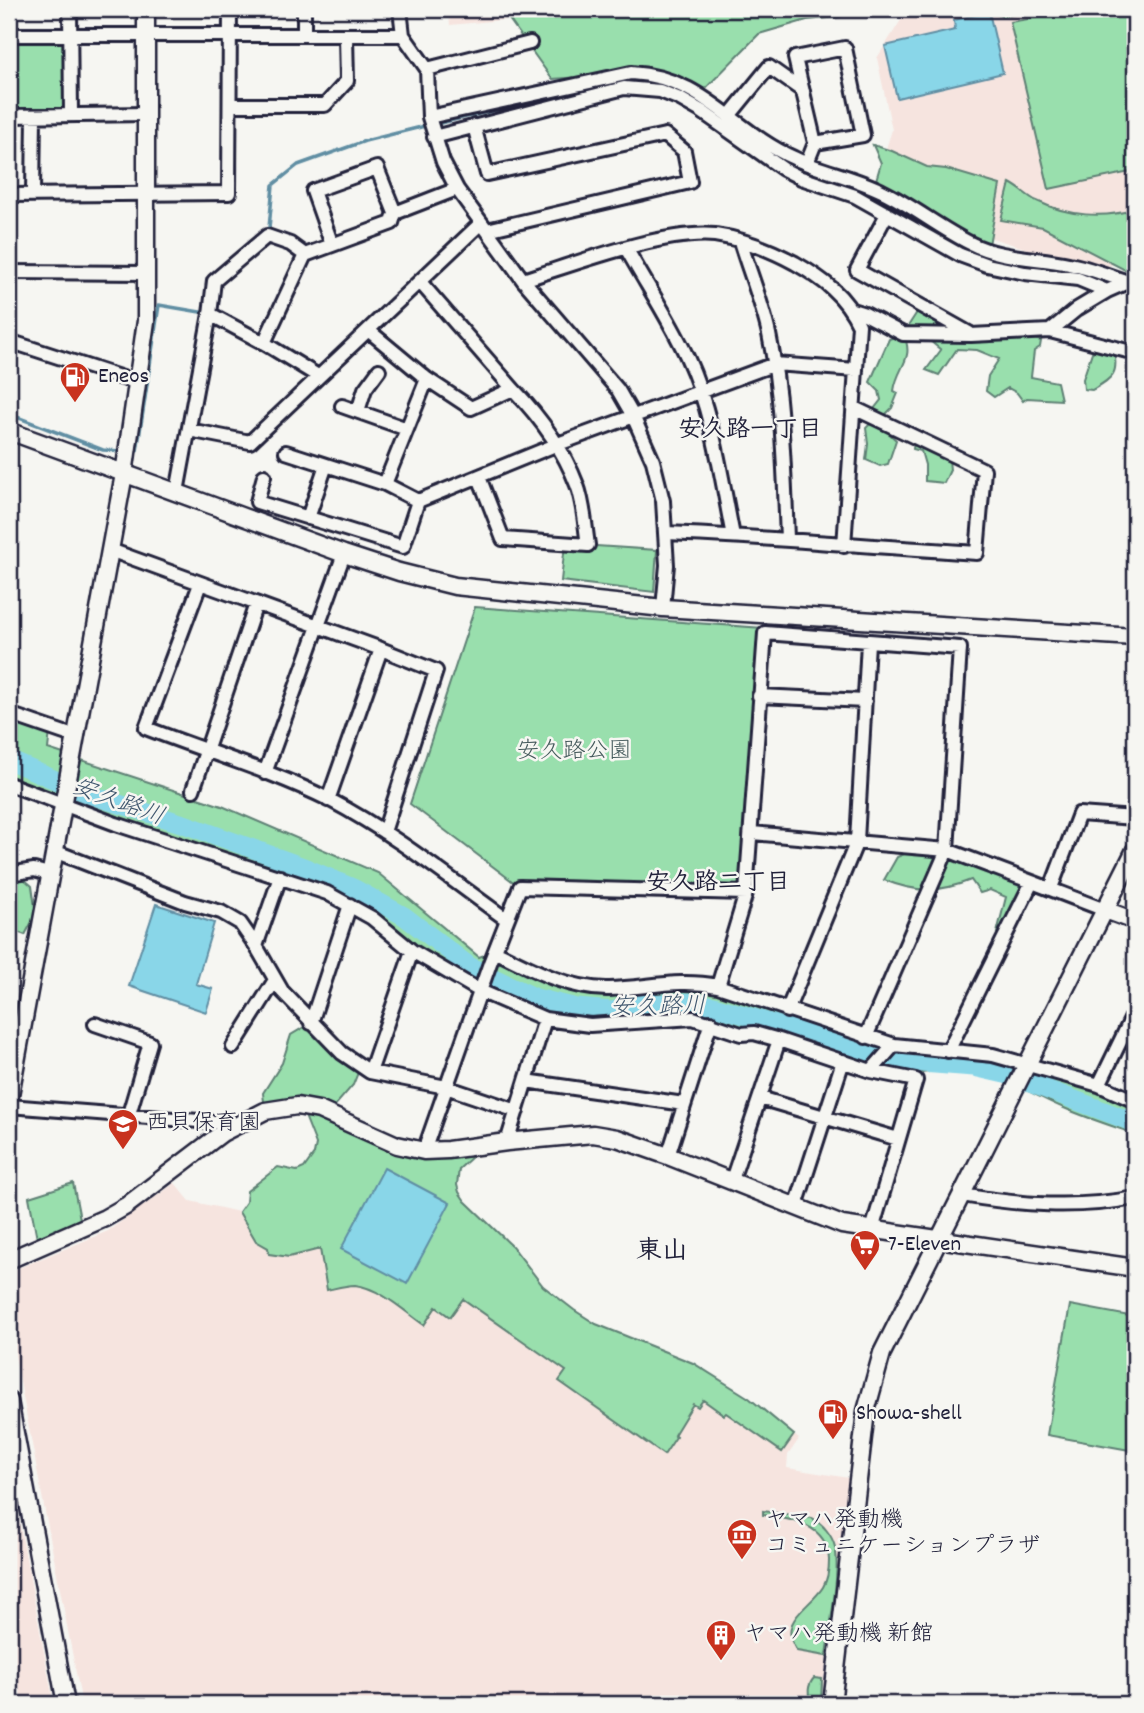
<svg xmlns="http://www.w3.org/2000/svg" width="1144" height="1713" font-family="Dekko,'Klee One',sans-serif">
  <style>
    .built { fill: #f6e4df }
    .green { fill: #99dfad; stroke: #5e8074; stroke-width: 2 }
    .water { fill: #89d6e8; stroke: #608ea3; stroke-width: 2 }
    .lines { fill: none; stroke-linecap: round; stroke-linejoin: round }
    .stream { stroke: #608ea3; stroke-width: 3.5 }
    .river { stroke: #89d6e8; stroke-width: 19 }
    .minor-casing { stroke: #22223b; stroke-width: 18 }
    .tertiary-casing { stroke: #22223b; stroke-width: 21 }
    .minor { stroke: #f6f6f2; stroke-width: 12 }
    .tertiary { stroke: #f6f6f2; stroke-width: 16 }
    .labels { text-anchor: middle; dominant-baseline: central; stroke-width: 5; stroke-linejoin: round; paint-order: stroke }
    .poi-label { font-size: 23px; fill: #22223b; stroke: #f6f6f2; text-anchor: start }
    .park-label { font-size: 23px; fill: #465b5d; stroke: #f6f6f2 }
    .neighbourhood-label { font-size: 24px; font-weight: bold; fill: #22223b; stroke: #f6f6f2 }
    .water-label { font-size: 24px; font-style: italic; fill: #41586f; stroke: #f6f6f2 }
    .quarter-label { font-size: 26px; font-weight: bold; fill: #22223b; stroke: #f6f6f2 }
  </style>
  <rect width="100%" height="100%" fill="#f6f6f2"/>
  <filter id="ink" filterUnits="userSpaceOnUse"><feTurbulence type="fractalNoise" baseFrequency=".0143" numOctaves="2"/><feDisplacementMap in="SourceGraphic" scale="14" xChannelSelector="R" yChannelSelector="G"/><feConvolveMatrix kernelMatrix="1 2 1 2 8 2 1 2 1" color-interpolation-filters="sRGB"/></filter>
  <g filter="url(#ink)">
    <path class="built" d="M448 9H618L450 25Z
      M908 9H1135V254L1099 271 985 236 884 192 876 179 892 130 877 58Z
      M301 1106 351 1124 386 1149 406 1156 471 1158 459 1169 457 1185 459 1192 465 1201 512 1246 543 1286 574 1310 596 1324 693 1363 749 1398 799 1439 788 1455 787 1468 849 1478 821 1704H82L9 1324V1272L108 1231 175 1183 190 1201 239 1212 246 1202 247 1191 278 1167 297 1171 304 1168 314 1155 316 1144Z
      M9 1468 54 1704H9Z"/>
    <path class="green" d="M614 9H861L839 17 807 20 759 34 705 89 627 74 552 79 509 19Z
      M987 9H1029L1027 12 1002 17Z
      M1087 9H1135V171L1049 189 1010 22Z
      M62 39 66 43 68 104 64 108 9 110V40Z
      M873 145 892 151 927 167 946 169 1000 185 988 250 874 187 881 163Z
      M1010 183C1020 188 1028 197 1037 201 1067 216 1104 219 1135 209V202V270L1127 271 1043 227 1001 220Z
      M921 306 971 335H1023L1041 341 1040 347 1034 351 1031 377 1057 382 1061 400 1027 398 1023 401 1017 393 1008 388 994 397 986 391 988 376 999 359 977 350 957 349 939 375 926 370 941 350 925 337 903 334C916 359 897 366 894 391L898 393 892 408 884 416 878 414 874 409 881 400 879 391 870 382 889 339 903 334Z
      M1103 349 1114 351C1119 375 1112 378 1092 390L1084 389 1083 379 1092 352Z
      M870 424 881 426 896 440 888 464 880 466 866 460 868 444 866 428Z
      M914 440 949 459 950 470 944 483 925 481V465L921 451 913 449Z
      M565 544 657 550 654 592 561 581Z
      M475 607 763 628 746 893 520 887 410 804Z
      M9 717 50 731 48 749 222 806 378 873 479 957 495 951 568 982 606 989 701 983 860 1035 993 1055 1135 1102V1134C1112 1126 1087 1118 1064 1108 1044 1100 1025 1088 1005 1081 974 1071 935 1067 904 1077L688 1018 618 1023 545 1019 468 984 358 907 9 783Z
      M921 847 1032 882 1006 934 997 933 1006 897 990 890 980 893 971 880C938 893 917 893 884 880L897 857Z
      M9 873H17L32 886 36 914 25 935 9 929Z
      M311 1023 361 1065 353 1085 332 1109 386 1149C413 1161 442 1160 470 1154L471 1158 459 1169 457 1185 459 1192 465 1201 512 1246 543 1286 574 1310 596 1324 693 1363 749 1398 794 1435 782 1452 726 1413 724 1415 703 1400 698 1407 693 1404 674 1435 676 1437 664 1455 559 1381 566 1371 463 1299 450 1317 436 1307 424 1325C404 1311 380 1288 355 1285 346 1285 336 1288 327 1290L320 1249 289 1257 269 1254 268 1248 256 1241 239 1212 246 1202 247 1191 278 1167 297 1171 304 1168 314 1154 316 1144 301 1106 265 1111 263 1093 282 1063 291 1035Z
      M73 1183 80 1219 37 1239 29 1197Z
      M1070 1305 1135 1317V1451L1047 1435Z
      M763 1511 812 1518C823 1524 832 1535 835 1547 841 1570 829 1630 826 1656L797 1651C776 1620 810 1608 823 1587 828 1579 829 1569 829 1560 828 1524 791 1519 763 1515Z
      M814 1678 822 1679 821 1704H810C809 1695 806 1687 814 1678Z"/>
    <path class="water" d="M989 12 1003 73 897 98 885 46 955 30 954 20Z
      M156 904 214 923 196 984 213 989 206 1012 129 986Z
      M384 1168 450 1203 407 1284 341 1249Z"/>
    <g class="lines">
      <path class="stream" d="M620 81 640 80
        M436 124 613 83
        M777 156C798 170 823 175 847 184 871 193 894 205 916 218
        M263 233 269 228 273 185 298 165 365 141 429 125
        M1043 266 1091 275
        M9 414 103 450 123 451
        M130 451H137L159 305 206 313
        M9 580 13 581"/>
      <path class="river" d="M9 760 90 795 184 824 306 868 355 889 404 916 469 966 536 998 577 1008 612 1011 640 1004 689 1002 714 1006 896 1061 974 1067 1009 1075 1135 1123"/>
      <g class="minor-casing">
        <path id="minor" d="M70 9 71 115
          M304 9V35
          M400 9 403 35 427 69 429 117 443 162 457 189 523 280 618 390 633 416 653 461 663 501 667 565 663 608
          M9 35H403
          M427 69 530 43
          M230 105H325L347 81 346 36
          M9 116 147 114
          M729 116 769 67 803 91
          M429 117 631 73C704 77 733 131 794 158 823 172 855 177 884 192 914 207 940 228 970 243 1001 259 1037 257 1069 264 1092 268 1113 278 1135 284
          M474 126 487 174 665 135 684 151 690 182 487 230
          M434 137 624 88 660 91 680 99 701 111 783 169 801 178 855 196 960 255 987 265 1025 273 1078 279 1107 291 1132 280
          M807 163 815 143 863 135 845 48 795 58 815 143
          M33 193 34 116
          M9 195 229 193 230 9
          M887 214 857 270 969 333
          M740 241C749 271 762 302 769 334 783 401 784 470 787 538
          M332 245 313 191 377 168 395 213
          M626 248C646 284 670 320 687 357 713 413 721 476 733 536
          M9 272 147 273
          M523 280C574 264 663 230 715 235 742 239 771 250 795 263 823 279 845 295 859 325L844 546
          M420 282 513 389
          M852 310 865 314 903 334 971 335 1050 331 1077 309 1107 291
          M210 314 214 281 267 236 290 244 305 255
          M368 330 427 379 471 408 513 389C540 417 563 448 577 485 584 503 585 526 588 545L503 539 479 477
          M1050 331 1135 353
          M9 341 135 382
          M264 343 318 376
          M342 406 407 429
          M358 411 365 389 379 370
          M189 430 250 442 481 223
          M286 452 385 484 418 501
          M264 476 257 502 403 547 418 501 558 444 775 364 856 370
          M385 484 427 379
          M177 492 210 314 264 343 305 255 392 223 395 213 457 189
          M308 518 326 465
          M667 533C771 537 874 547 977 553L984 470 854 408
          M110 550 381 649 436 671 384 832
          M200 584 146 728C207 752 272 771 330 800 393 833 449 878 506 919
          M759 696 865 701
          M9 714 76 737
          M265 773 344 554
          M9 784 116 824 327 893 372 918 412 951 480 991 545 1019 590 1025 693 1018 741 1034 754 1033 779 1040
          M193 790 256 604
          M328 800 381 649
          M752 833 947 850 1032 882
          M54 851 185 902 221 912 240 923 256 946 282 991 342 1053 370 1072 446 1087 517 1111
          M9 874 34 870 49 874
          M1051 888 1079 814 1135 818
          M256 946 280 877
          M495 951C529 968 569 990 609 989 647 988 678 978 718 986L894 1045 993 1055 1099 1085 1135 1101
          M718 986 746 893 765 633 960 648 947 850 866 1037
          M787 1011 857 841 868 642
          M311 1023 350 905
          M95 1024 150 1043 129 1114
          M233 1047 275 980
          M948 1051 1032 882 1105 910
          M871 1071 894 1045
          M370 1072 412 951
          M526 1081 684 1104
          M1099 1085 1135 1011
          M760 1098 898 1139
          M9 1106 237 1124
          M507 1142 545 1019
          M424 1151 490 963 520 887 746 893
          M668 1156 711 1022
          M732 1180 779 1040 871 1071 916 1080 872 1230
          M962 1195C1020 1205 1076 1209 1135 1198
          M796 1206 843 1061"/>
      </g>
      <g class="tertiary-casing">
        <path id="tertiary" d="M9 431 344 554 399 572 455 586 663 608 1135 637
          M1105 910 1135 921
          M9 1100 124 474 146 321V9
          M9 1260 105 1218 126 1206 222 1133 265 1111 297 1106 319 1110 397 1145 424 1151 448 1150 507 1142 593 1134 617 1138 668 1156 842 1225 1135 1268
          M9 1401 66 1704
          M832 1704 866 1411 882 1353 1135 850"/>
      </g>
      <use href="#minor" class="minor"/>
      <use href="#tertiary" class="tertiary"/>
    </g>
  </g>
  <defs>
    <g id="fuel-pin" transform="scale(1.575)"><path d="M0 17L-7.5 6A9.5 9.5 0 1 1 7.5 6Z" fill="#c8321e" stroke="#f6f6f2"/><path d="M-5.5-6h7V0h2V4h1.3V-2.5L3-4.5l.8-.8L6-3V5H2.5V1h-1V6h-7ZM-4.2-4.7v3.2H.2V-4.7Z" fill="#fff"/></g>
    <g id="school-pin" transform="scale(1.575)"><path d="M0 17L-7.5 6A9.5 9.5 0 1 1 7.5 6Z" fill="#c8321e" stroke="#f6f6f2"/><path d="M0-5L7-2L0 1L-7-2ZM-4 1L0 2.5L4 1V4Q0 6-4 4Z" fill="#fff"/></g>
    <g id="supermarket-pin" transform="scale(1.575)"><path d="M0 17L-7.5 6A9.5 9.5 0 1 1 7.5 6Z" fill="#c8321e" stroke="#f6f6f2"/><path d="M-6-5.5h2.5l.6 2H6L4.5 2H-2.5L-4.4-4H-6ZM-1.5 3.2a1.3 1.3 0 1 0 .1 0ZM3 3.2a1.3 1.3 0 1 0 .1 0Z" fill="#fff"/></g>
    <g id="museum-pin" transform="scale(1.575)"><path d="M0 17L-7.5 6A9.5 9.5 0 1 1 7.5 6Z" fill="#c8321e" stroke="#f6f6f2"/><path d="M0-6L6-3V-2H-6V-3ZM-5-1h2V3h-2ZM-1-1h2V3h-2ZM3-1h2V3H3ZM-6 4H6V6H-6Z" fill="#fff"/></g>
    <g id="building-pin" transform="scale(1.575)"><path d="M0 17L-7.5 6A9.5 9.5 0 1 1 7.5 6Z" fill="#c8321e" stroke="#f6f6f2"/><path d="M-4-6H4V6H1V3H-1V6H-4ZM-2.5-4.3h1.7v1.8h-1.7ZM.8-4.3h1.7v1.8H.8ZM-2.5-1h1.7V.8h-1.7ZM.8-1h1.7V.8H.8Z" fill="#fff"/></g>
  </defs>
  <g fill-rule="evenodd">
    <use href="#fuel-pin" x="75" y="377"/>
    <use href="#school-pin" x="123" y="1124"/>
    <use href="#supermarket-pin" x="865" y="1245"/>
    <use href="#fuel-pin" x="833" y="1414"/>
    <use href="#museum-pin" x="742" y="1534"/>
    <use href="#building-pin" x="721" y="1635"/>
  </g>
  <g class="labels">
    <g class="poi-label">
      <text x="98" y="377">Eneos</text>
      <text x="146" y="1124">西貝保育園</text>
      <text x="888" y="1245">7-Eleven</text>
      <text x="856" y="1414">Showa-shell</text>
      <text x="765" y="1521">ヤマハ発動機<tspan x="765" dy="26">コミュニケーションプラザ</tspan></text>
      <text x="744" y="1635">ヤマハ発動機 新館</text>
    </g>
    <g class="park-label">
      <text x="574" y="752">安久路公園</text>
    </g>
    <g class="neighbourhood-label">
      <text x="750" y="431">安久路一丁目</text>
      <text x="718" y="884">安久路二丁目</text>
    </g>
    <g class="water-label">
      <text transform="translate(118 803) rotate(20)">安久路川</text>
      <text transform="translate(658 1008) rotate(-1)">安久路川</text>
    </g>
    <g class="quarter-label">
      <text x="662" y="1252">東山</text>
    </g>
  </g>
  <rect width="1144" height="1713" fill="none" stroke="#f6f6f2" stroke-width="35"/>
  <rect x="18" y="18" width="1109" height="1678" fill="none" stroke="#22223b" stroke-width="2.5" filter="url(#ink)"/>
</svg>
